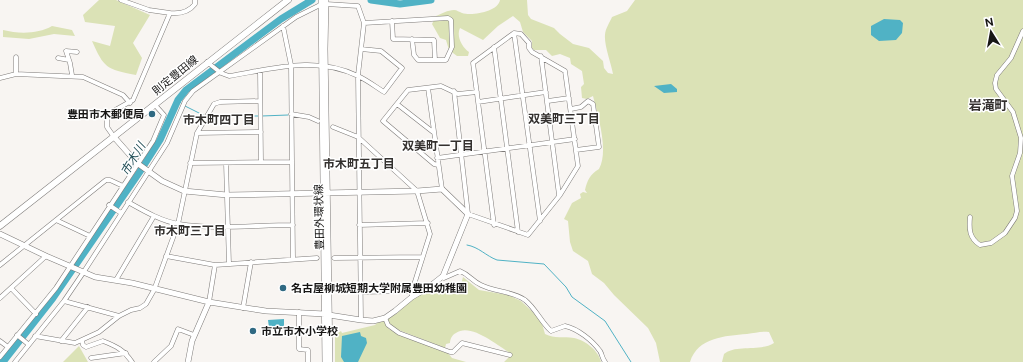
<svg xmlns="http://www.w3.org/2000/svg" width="1023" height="362" font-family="'Public Sans','Noto Sans JP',sans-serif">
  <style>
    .green { fill: #dbe2b6 }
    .water { fill: #50b2c5 }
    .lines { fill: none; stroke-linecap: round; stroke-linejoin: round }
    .stream { stroke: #50b2c5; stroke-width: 1 }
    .river { stroke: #50b2c5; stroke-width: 7 }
    .minor-casing { stroke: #7d7a78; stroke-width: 5 }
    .tertiary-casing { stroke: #7d7a78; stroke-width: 6 }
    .secondary-casing { stroke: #7d7a78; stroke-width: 7 }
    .minor { stroke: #fff; stroke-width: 4 }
    .tertiary { stroke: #fff; stroke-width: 5 }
    .secondary { stroke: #fff; stroke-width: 6 }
    .poi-dot { fill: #2f6982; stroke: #fff; stroke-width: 1.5 }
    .labels { text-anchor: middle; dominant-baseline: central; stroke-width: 3; stroke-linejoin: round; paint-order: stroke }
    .street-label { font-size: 11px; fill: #171615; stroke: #fff }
    .poi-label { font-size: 11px; font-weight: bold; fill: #171615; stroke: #fff; text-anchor: start }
    .neighbourhood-label { font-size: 12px; font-weight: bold; fill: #34312f; stroke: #fff }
    .water-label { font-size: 12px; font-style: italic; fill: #245058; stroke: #fff }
    .quarter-label { font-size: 13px; font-weight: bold; fill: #34312f; stroke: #fff }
  </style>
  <rect width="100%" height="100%" fill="#f8f5f2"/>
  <path class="green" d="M99 0H116L150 15 133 43 142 58 136 75C106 69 104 68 92 41L110 46 115 26 85 22 83 15Z
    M500 0H527L528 15 531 19 554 28 560 34 573 44 589 48 603 61 604 68 608 73 613 74C611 63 604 45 605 35 605 29 610 22 612 17L627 11 635 0H1023V362H722L724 354C736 344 760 352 774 343L769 332C761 331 755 333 747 334 725 336 698 337 690 362H660L656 343 648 328 614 295 604 283 592 274 588 261 573 251 570 242 568 221 564 219 572 203 581 198 580 194 583 192 587 193 585 190C587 181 590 174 599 169 609 151 598 116 593 96L587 99 582 98 581 87 584 84 582 71 571 64 570 58 560 54 552 56 546 50H534L532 48V41L523 32 520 22 513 16 498 26 483 40 460 28C456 36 462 47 469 52L468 56H457L449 50 446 40 440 38 432 24 436 16C441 14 448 10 454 10 457 10 459 12 462 13 472 16 498 12 500 0Z
    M52 26 72 30 75 36 54 34 29 39 3 37V30C19 34 38 34 52 26Z
    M463 277 479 290 508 295 521 301 541 320 545 334C555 339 563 336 574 338 585 340 599 351 601 362H504L512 354C499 347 471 322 456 333 452 335 450 339 450 343L446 344 445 348 391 327 387 319 396 314 413 298 451 281 456 291 460 288Z
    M384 321 389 329 396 332 447 352 452 358 466 362H335V335L341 331 342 333 375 325 378 322Z
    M79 346 88 362H63Z"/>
  <path class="water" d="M884 19 900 20 903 23 902 33 896 40 879 41 871 35V26Z
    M671 84 677 89V92L664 93 654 86Z
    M284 319V327L269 328 268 320Z
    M360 332 361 336 366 338 367 343 358 362H344L341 357 342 336Z"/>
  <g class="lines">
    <path class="stream" d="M178 100 182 104
      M185 106 205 116
      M208 116H259
      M262 116 288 115
      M467 245C479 247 486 256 497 260L544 264 566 287 572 297 605 321 631 362"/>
    <path class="river" d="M371 0 400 4 431 0
      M3 362 53 298 141 170 160 140 178 100 186 90 281 19 312 0"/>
    <g class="minor-casing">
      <path id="minor" d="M121 0 149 10 170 13
        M326 4 358 6 364 23 358 75 361 320
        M392 21 393 39 434 40 435 60
        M364 23 448 18 451 20 452 47 446 60H418L414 55 412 39
        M283 26 291 65 293 258
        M514 33 540 221
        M494 47 518 232
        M541 56 559 195
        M58 58 69 60
        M207 62 221 73 229 76C272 69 316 55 358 76 367 80 376 87 384 92L402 68 381 51 361 49
        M260 71 261 162
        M16 74V57
        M72 75 70 63 66 51 77 52
        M0 78 16 74 83 77 123 95 130 103
        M428 88 442 189
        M454 91 468 214 528 235 560 195 578 166 565 71 532 52 529 48V43L521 34 514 33 473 63 494 225
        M548 101 569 98
        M478 102 546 92
        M397 104 433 132
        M571 109 581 107 588 101 593 104 599 147 576 150
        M291 114 309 117 318 121
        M333 127 358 137 417 191 430 234 412 291V297
        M197 133 261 132
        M114 137 107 127V119L110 113 133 100 170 13C180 14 189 12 195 4V0
        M437 158 575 139
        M190 163 292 162
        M226 163 229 264
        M438 165 434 164 383 121 408 90 441 86 458 94 477 92
        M128 202C144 211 161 221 179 224 216 230 256 225 293 225
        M109 205 121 213
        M970 217C969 229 969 238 980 245L991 243 1005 233 1015 218 1017 211 1012 176 1020 153 1021 138 1013 112 996 89 995 83 997 75 1011 58 1023 31
        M56 220 90 236
        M359 225 428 223
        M166 256 215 265 317 258
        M334 258 422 257
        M0 265 106 180H110L123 186
        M443 276 444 278 460 271C470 275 472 281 481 285 495 292 512 291 525 300 536 309 541 322 551 331L565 326C578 329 592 340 600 351 602 354 602 358 605 362
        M116 280 154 216
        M11 288 36 314
        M361 292 412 291
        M0 298 46 256
        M64 301 119 316
        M209 302 215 265
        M243 308 251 262
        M299 312V349L308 350V362
        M385 318 388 325 399 333 450 352H453L462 343 510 355
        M17 335 28 344
        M35 336 75 343 99 332 119 316 131 310 140 308 146 304 154 290 178 224 197 133 214 104 220 102 260 101
        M0 341 8 347
        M61 341 88 307
        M82 341 83 345 86 347 103 341C116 346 124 350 132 362
        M0 357 56 288 153 141 164 115 155 105
        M91 358 126 353
        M15 362 64 301 83 273 167 143 185 101 193 91 296 17 320 5
        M154 362 171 346 178 329 194 335"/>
    </g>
    <g class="tertiary-casing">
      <path id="tertiary" d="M321 0 325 362
        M326 0 325 49 330 362
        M114 137 137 163 162 181 184 191 227 195 417 191 442 189 468 214 443 276 429 287 412 297 395 311 385 318 373 321 361 320 329 315
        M0 234 46 256 95 277 132 283 209 302 266 311 325 314
        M188 362 192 341 209 302"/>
    </g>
    <g class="secondary-casing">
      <path id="secondary" d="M0 226 288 0"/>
    </g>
    <use href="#minor" class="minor"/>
    <use href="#tertiary" class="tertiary"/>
    <use href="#secondary" class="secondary"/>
  </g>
  <g class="poi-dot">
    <circle cx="152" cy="114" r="4"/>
    <circle cx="283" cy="288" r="4"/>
    <circle cx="253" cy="331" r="4"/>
  </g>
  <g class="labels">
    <g class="street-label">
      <text transform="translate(175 75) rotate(-39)">則定豊田線</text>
      <text transform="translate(319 217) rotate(-91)">豊田外環状線</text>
    </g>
    <g class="poi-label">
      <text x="144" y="114" text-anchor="end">豊田市木郵便局</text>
      <text x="291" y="288">名古屋柳城短期大学附属豊田幼稚園</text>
      <text x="261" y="331">市立市木小学校</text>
    </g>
    <g class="neighbourhood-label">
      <text x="564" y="119">双美町三丁目</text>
      <text x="219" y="120">市木町四丁目</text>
      <text x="438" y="146">双美町一丁目</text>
      <text x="359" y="164">市木町五丁目</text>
      <text x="190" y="231">市木町三丁目</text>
    </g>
    <g class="water-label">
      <text transform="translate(133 159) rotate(-59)">市木川</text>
    </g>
    <g class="quarter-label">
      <text x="988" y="105">岩滝町</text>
    </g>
  </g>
  <g transform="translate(991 32) rotate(349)" stroke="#ffffff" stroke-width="3" paint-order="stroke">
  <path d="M0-3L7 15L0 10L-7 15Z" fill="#171615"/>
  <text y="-6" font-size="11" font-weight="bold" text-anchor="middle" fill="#171615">N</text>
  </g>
</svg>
